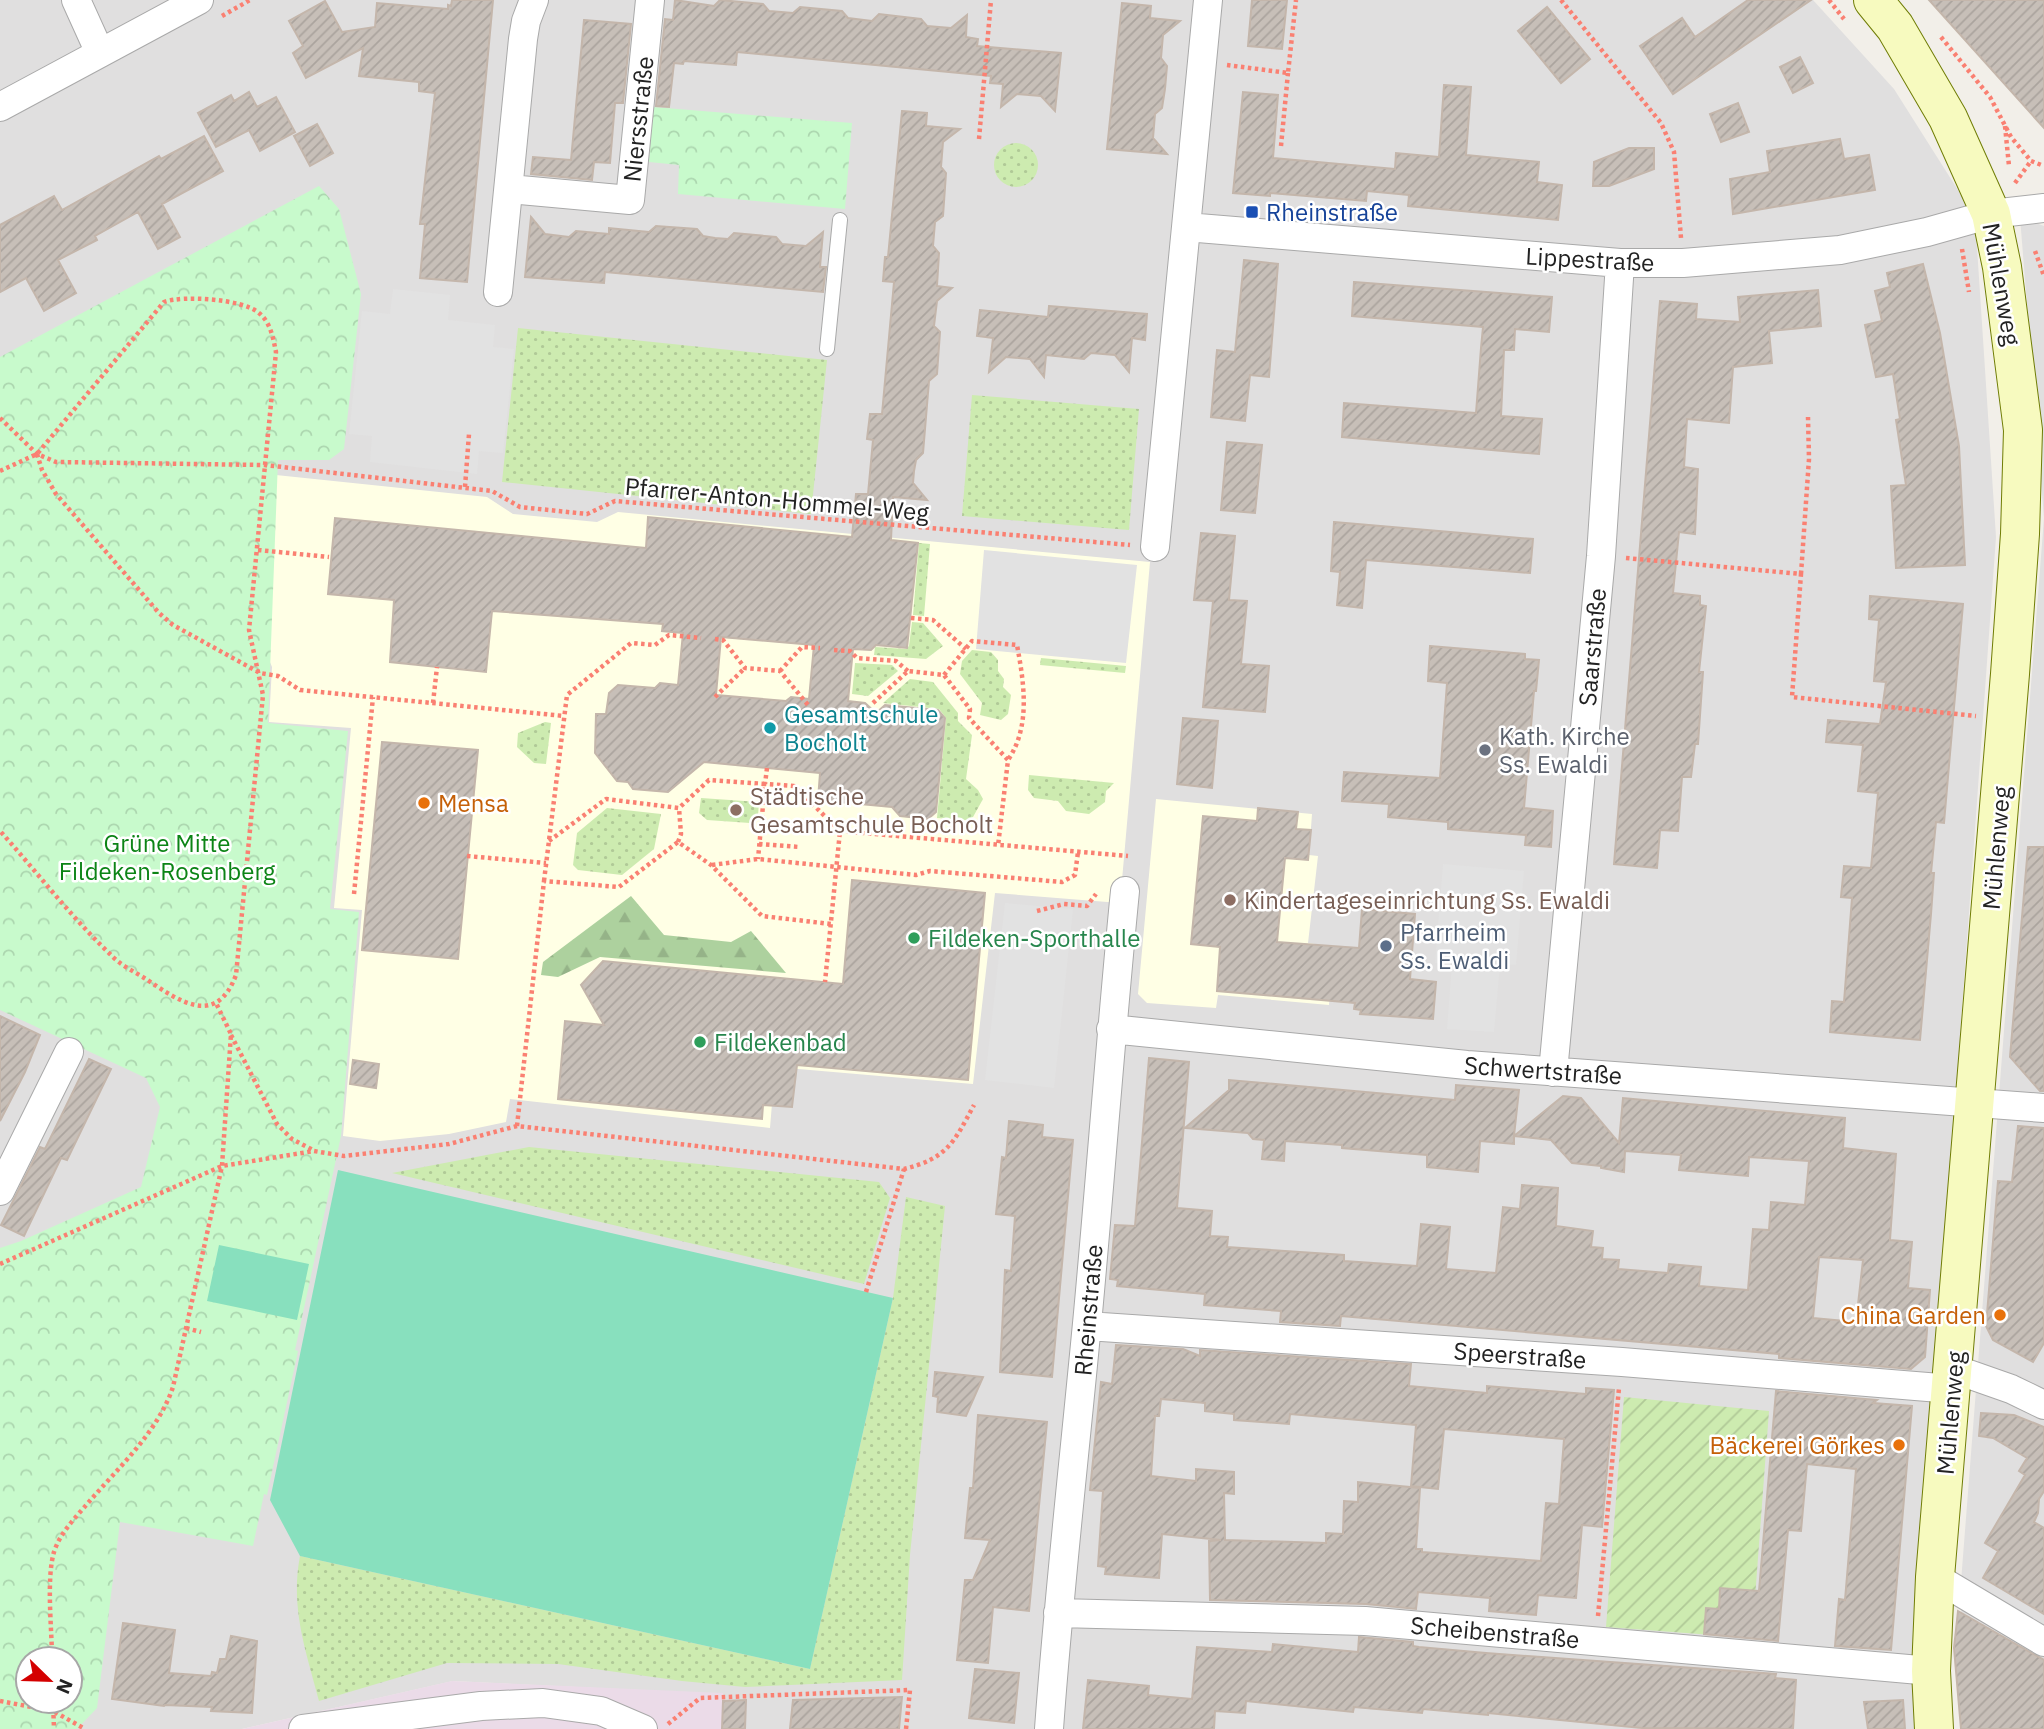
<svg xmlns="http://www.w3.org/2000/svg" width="2044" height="1729" font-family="'IBM Plex Sans',sans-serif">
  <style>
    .residential { fill: #e0dfdf; fill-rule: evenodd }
    .industrial { fill: #ebdbe8 }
    .education { fill: #ffffe5 }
    .grass { fill: url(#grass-dots) }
    .forest { fill: url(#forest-firs) }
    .park { fill: url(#park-crowns); fill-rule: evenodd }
    .garden { fill: url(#garden-furrows) }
    .pitch { fill: #88e0be }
    .parking { fill: #e2e2e2 }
    .building { fill: url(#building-hatch); stroke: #c4b6ab; stroke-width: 2; fill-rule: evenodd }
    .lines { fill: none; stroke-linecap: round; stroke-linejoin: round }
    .lane-casing { stroke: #a9a9a9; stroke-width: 16 }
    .street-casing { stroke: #a9a9a9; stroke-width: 30 }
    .secondary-casing { stroke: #707d05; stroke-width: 40 }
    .path { stroke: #fa8072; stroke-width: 4.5; stroke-dasharray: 3.5 3.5; stroke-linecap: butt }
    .lane { stroke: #fff; stroke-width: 14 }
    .street { stroke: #fff; stroke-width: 28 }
    .secondary { stroke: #f7fabf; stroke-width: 38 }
    .transit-dot { fill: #1a4fb4; stroke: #fff; stroke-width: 2.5 }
    .culture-dot { fill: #0f9aa8; stroke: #fff; stroke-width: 2.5 }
    .worship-dot { fill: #6b7280; stroke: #fff; stroke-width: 2.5 }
    .food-dot { fill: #e8710a; stroke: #fff; stroke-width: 2.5 }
    .education-dot { fill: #8d6e63; stroke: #fff; stroke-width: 2.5 }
    .leisure-dot { fill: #2e9e5b; stroke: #fff; stroke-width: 2.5 }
    .service-dot { fill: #5c6f8a; stroke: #fff; stroke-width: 2.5 }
    .labels { text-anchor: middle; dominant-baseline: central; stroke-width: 5; stroke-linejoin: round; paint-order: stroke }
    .street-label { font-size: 24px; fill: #222; stroke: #fff }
    .transit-label { font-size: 24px; fill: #164399; stroke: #fff; text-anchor: start }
    .culture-label { font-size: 24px; fill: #0d838f; stroke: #fff; text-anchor: start }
    .worship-label { font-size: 24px; fill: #5b616d; stroke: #fff; text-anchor: start }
    .education-label { font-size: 24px; fill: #785e54; stroke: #fff; text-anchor: start }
    .food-label { font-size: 24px; fill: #c56008; stroke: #fff; text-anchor: end }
    .park-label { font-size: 24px; fill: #0c8416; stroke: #fff }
    .service-label { font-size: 24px; fill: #4e5e75; stroke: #fff; text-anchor: start }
    .leisure-label { font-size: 24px; fill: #27864d; stroke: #fff; text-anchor: start }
  </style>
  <defs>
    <pattern id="grass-dots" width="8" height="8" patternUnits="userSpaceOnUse" patternTransform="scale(1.75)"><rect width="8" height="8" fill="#cdebb0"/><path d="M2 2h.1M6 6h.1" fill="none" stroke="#b0c997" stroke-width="1.8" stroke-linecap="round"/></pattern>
    <pattern id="forest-firs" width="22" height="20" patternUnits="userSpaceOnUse" patternTransform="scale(1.75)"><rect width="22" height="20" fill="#add19e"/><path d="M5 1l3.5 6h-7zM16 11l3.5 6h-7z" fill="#95b388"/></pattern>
    <pattern id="park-crowns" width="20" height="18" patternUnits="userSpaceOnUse" patternTransform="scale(1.75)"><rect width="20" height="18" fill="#c8facc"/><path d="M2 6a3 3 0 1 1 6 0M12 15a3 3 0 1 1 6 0" fill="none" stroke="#acd6af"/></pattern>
    <pattern id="garden-furrows" width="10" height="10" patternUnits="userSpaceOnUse" patternTransform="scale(1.75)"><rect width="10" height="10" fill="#cdebb0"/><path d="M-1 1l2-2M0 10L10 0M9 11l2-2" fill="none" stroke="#b0c997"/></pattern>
    <pattern id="building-hatch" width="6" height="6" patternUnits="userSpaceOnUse" patternTransform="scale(1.75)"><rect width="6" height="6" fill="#c7bfb8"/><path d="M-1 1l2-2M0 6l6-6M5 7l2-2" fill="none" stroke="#aba49e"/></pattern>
  </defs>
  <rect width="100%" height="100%" fill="#f2efe9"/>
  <path class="residential" d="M0 0H1813L1894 89 1975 217 1996 537 1923 1552 1932 1729H722L723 1694 453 1681 242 1729H0ZM28 1659H70V1701H28Z
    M2020 217 2044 226V1729H1962L1961 1582 2044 518Z"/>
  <path class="industrial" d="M452 1681 723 1693 722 1729H242Z"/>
  <path class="education" d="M276 475 487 497 513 514 597 522 618 512 1150 562 1120 903 995 893 973 1084 775 1067 770 1128 510 1099 506 1122 449 1134 380 1141 343 1136 362 910 334 908 351 728 269 722 272 667 257 630Z
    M1156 799 1312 814 1309 855 1318 856 1308 943 1330 946 1328 967 1332 968 1329 1005 1218 995 1216 1008 1147 1003 1138 994Z"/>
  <path class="grass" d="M994 165a22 22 0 1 1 44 0a22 22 0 1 1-44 0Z
    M518 328 827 360 811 514 502 482Z
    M972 395 1139 409 1129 530 962 516Z
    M919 543 930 544 924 616 913 615Z
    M912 622 923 623 943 646 926 659 874 655 875 647 906 649 909 646Z
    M972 650 991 652 998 660V671L1004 679 1003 687 1011 695 1008 714 1001 720 980 715 982 703 960 674 962 661Z
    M1041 658 1126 666 1125 673 1040 665Z
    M855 663 892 665 898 671 868 696 852 694Z
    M910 679 933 682 958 713V721L972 735 966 779 978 790 983 799 973 817 966 820 937 818 946 718 939 709 883 703Z
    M545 722 551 723 546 764 534 763 517 747 518 733Z
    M1029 775 1114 783 1106 791 1105 802 1089 814 1066 811 1058 801 1034 798 1028 790Z
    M701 798 759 802 758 816 750 823 707 820 699 813Z
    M607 808 661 814 654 849 622 875 578 870 573 865 577 833Z
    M529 1147 879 1182 890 1198 864 1284 392 1173Z
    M906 1197 945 1206 910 1555 902 1680 745 1687 682 1681 558 1664 447 1663 319 1701C306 1651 290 1608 300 1556L810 1669 893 1298Z"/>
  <path class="forest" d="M631 896 664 935 731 942 751 931 786 973 600 957 558 977 541 975 543 962Z"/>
  <path class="park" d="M653 107 852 123 845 209 678 194 679 165 649 162Z
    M319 186 339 209 361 294 344 449 329 460H278L268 723 348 731 330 909 359 912 341 1136 295 1350 298 1351 267 1495 264 1494 253 1546 120 1522 97 1708 77 1729H0V1248L21 1241 141 1187 160 1107 146 1078 0 1010V357ZM28 1659H70V1701H28Z"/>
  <path class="garden" d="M1624 1397 1769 1411 1752 1638 1606 1627Z"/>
  <path class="pitch" d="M338 1170 893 1298 810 1669 300 1556 270 1500Z
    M219 1245 309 1264 297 1320 207 1301Z"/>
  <path class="parking" d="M393 289 450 295 448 320 495 325 493 347 514 349 503 453 479 451 477 474 370 462 372 436 349 434 362 311 390 314Z
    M984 550 1137 565 1126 663 976 649Z
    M1443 864 1524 871 1516 965 1500 964 1494 1032 1447 1029 1452 964 1435 963Z
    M1005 903 1073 909 1054 1088 985 1080Z"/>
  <path class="building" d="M452 0H493L467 282 420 278 425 224H420L435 93 419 91V82L359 76 363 48 306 78 293 53 303 46 289 21 325 1 342 32 375 27 377 3 448 9V5L451 6Z
    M675 0 714 6 720 0 763 4 769 11 793 13 800 7 842 11 848 18 872 21 879 14 921 19 927 26 951 28 967 15 966 37 978 39 977 46 1061 53 1055 111 1041 96 1017 94 1001 107 1003 84 990 83 991 76 737 52 736 65 684 61 683 64 674 63 669 107 656 106 665 19 673 20Z
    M1252 0H1287L1282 49 1248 46Z
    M1748 0H1811L1673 94 1640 46 1682 18 1695 37Z
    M1929 0H2044V128Z
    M1122 3 1151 6 1150 18 1180 21 1163 35 1161 58 1167 66 1165 89 1162 108 1155 114 1153 138 1167 154 1107 149Z
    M1547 7 1590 59 1561 83 1518 31Z
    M584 20 631 24 623 103H615L610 163 594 162 592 180 531 174 533 157 571 160Z
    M1800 57 1813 83 1793 93 1780 67Z
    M1444 85 1471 87 1466 155 1539 162 1537 182 1562 185 1558 220 1408 206 1409 195 1367 191 1366 201 1270 193V196L1233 193 1243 92 1278 95 1273 158 1395 169 1396 153 1439 157Z
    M249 92 257 107 276 97 295 132 260 151 249 130 216 147 198 113 231 95 234 101Z
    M1738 103 1749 132 1721 142 1710 114Z
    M902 111 927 113 926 126 960 129 943 142 941 167 946 173 943 216 935 222 933 246 939 253 937 286 952 288 937 301 934 326 940 332 937 374 929 381 923 453 916 460 914 471 913 483 927 500 893 497 891 540 918 543 907 648 876 645 871 650 853 649 848 701 865 703 876 713 885 705 938 710 945 718 936 812 928 819 900 816 892 807 818 800 820 773 704 762 668 792 633 789 628 782 617 781 595 753 596 714H606L609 693 618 685 655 688 660 683 678 685 683 633 662 631 663 624 492 611 486 672 390 662 394 600 328 594 335 518 646 548 648 517 852 537 856 494H868L873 440 867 439 870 414H882L894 282 883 281 885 257H888ZM721 637 814 645 809 699 791 697 786 701 716 695Z
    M317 124 333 153 310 166 294 136Z
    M204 136 223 171 162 204 180 237 158 249 138 212 95 236 97 240 58 260 76 293 44 311 26 278 0 292V225L54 196 62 210 159 156 161 159Z
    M1840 139 1844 159 1869 155 1875 190 1733 214 1730 179 1770 172 1767 151Z
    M1629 148H1654V169L1609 186H1593L1594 162Z
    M531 217 545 234 569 237 576 231 609 234V228L649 232 656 226 697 229 703 236 715 238 728 239 734 233 776 237 782 244 806 246 823 232 820 267H826L823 292 605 272 604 283 525 277Z
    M1244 260 1278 264 1269 377 1250 375 1245 421 1211 417 1217 350 1235 352Z
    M1923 264 1940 333 1959 446 1965 565 1896 568 1891 486 1906 485 1896 420 1900 419 1893 374 1876 377 1865 325 1882 321 1875 291 1890 287 1887 273Z
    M1354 282 1552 297 1549 332 1515 329 1514 350H1504L1501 416 1542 419 1539 454 1342 437 1344 403 1476 413 1481 348 1483 327 1352 316Z
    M1818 290 1821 326 1769 331 1772 363 1733 367 1729 423 1687 419 1684 467 1698 469 1695 534 1679 532 1673 593 1700 596V605L1706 606 1699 672H1703L1698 744H1695L1691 777H1682L1678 831 1660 830 1657 868 1614 864 1660 301 1697 304 1696 319 1740 322 1738 297Z
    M1049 306 1147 314 1145 340 1132 338 1129 372 1115 355 1091 353 1084 359 1046 355 1044 377 1030 359 1006 357 989 372 993 338 977 336 980 310 1048 317Z
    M1227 442 1262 445 1255 513 1221 510Z
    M1334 522 1533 539 1530 573 1366 560 1362 608 1337 605 1340 572 1331 571Z
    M1201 533 1235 536 1229 600 1247 601 1241 664 1269 666 1265 712 1203 707 1213 601 1194 600Z
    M1870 596 1963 604 1944 823 1936 822 1931 873H1934L1931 914 1920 1040 1830 1032 1832 1001 1844 1002 1852 898 1841 897 1844 866 1871 868 1878 793 1858 791 1863 745 1826 742 1828 720 1880 724 1886 682 1874 681 1879 620 1869 619Z
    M1430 646 1525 654V659L1539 660 1536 691H1534L1524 808 1553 811 1551 847 1525 845 1526 835 1448 829V822L1388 817 1389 804 1342 801 1344 772 1440 778 1447 683 1428 681Z
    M1183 718 1218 721 1212 788 1177 784Z
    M382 742 478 750 458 959 362 950Z
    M1258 808 1298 812 1296 829 1311 830 1308 860 1285 858 1277 942 1359 948 1362 909 1415 914 1410 979 1436 982 1433 1019 1360 1014 1361 1010 1354 1009 1355 1003 1217 991 1220 947 1191 944 1203 816 1257 821Z
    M2028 847H2044V1091H2040L2010 1057Z
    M852 880 985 893 968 1080 797 1065 792 1107 763 1105 762 1119 558 1099 565 1021 604 1025 581 985 603 961 843 984Z
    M0 1016 40 1035 25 1072 0 1121Z
    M1149 1058 1189 1062 1177 1208 1212 1211 1210 1236 1228 1237 1227 1247 1344 1255V1261L1417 1266 1421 1224 1450 1227 1446 1269 1496 1273 1503 1207 1520 1209 1522 1185 1558 1188 1556 1226 1593 1231 1591 1247 1603 1248 1602 1259 1619 1260 1618 1269 1668 1273 1669 1264 1701 1267 1699 1286 1748 1290 1753 1229 1769 1230 1771 1202 1805 1205 1809 1161 1749 1157 1748 1176 1679 1170 1681 1155 1625 1151 1624 1172 1601 1168V1166L1572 1163 1551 1140 1514 1136V1144L1480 1141 1478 1172 1427 1167V1155L1342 1148V1145L1285 1141 1284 1161 1262 1159 1264 1140 1253 1139 1248 1133 1185 1128 1229 1090V1080L1455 1100 1456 1085 1519 1090 1514 1136 1563 1096 1581 1098 1619 1143 1623 1098 1845 1118 1843 1148 1896 1154 1890 1240 1912 1242 1908 1288 1930 1290 1925 1357 1911 1369 1779 1358V1354L1341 1316 1340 1326 1280 1322 1281 1311 1204 1305 1205 1294 1117 1286 1118 1280 1110 1279 1115 1225 1135 1226ZM1819 1257 1863 1260 1856 1322 1813 1318Z
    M89 1059 111 1069 67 1160 61 1158 24 1236 1 1225 40 1147 45 1149Z
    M353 1060 379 1064 376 1088 350 1084Z
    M1009 1121 1043 1125 1042 1137 1073 1140 1052 1377 1000 1372 1005 1270 1011 1271 1015 1216 996 1214 1002 1157 1006 1158Z
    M2018 1126 2044 1128V1343L2033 1362 1993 1340 1986 1326 1998 1181 2012 1182Z
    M1116 1345 1183 1349 1200 1356V1350L1411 1364 1409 1386 1487 1393V1386L1586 1394V1388L1614 1390 1602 1527 1582 1525 1576 1598 1538 1595 1536 1615 1489 1611 1490 1598 1418 1592 1416 1609 1366 1604 1210 1600 1209 1541 1221 1540 1162 1534 1159 1578 1105 1574 1106 1567 1098 1566 1103 1491 1090 1490 1101 1382 1112 1384ZM1161 1399 1205 1403V1411L1234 1414V1420L1289 1424 1290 1414 1416 1425 1411 1486 1438 1489 1444 1429 1564 1439 1559 1504 1546 1503 1541 1561 1422 1552V1549H1416L1420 1488 1358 1482V1502L1344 1501 1343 1534 1326 1533V1543L1225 1540 1224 1493 1234 1494V1472L1196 1469V1481L1151 1476 1155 1416H1159Z
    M935 1372 983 1377 966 1416 937 1412 938 1397 933 1396Z
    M1776 1391 1877 1400 1873 1403 1912 1406 1891 1650 1835 1646 1839 1599 1845 1600 1856 1469 1807 1464 1801 1531 1788 1530 1778 1641 1704 1634 1706 1608 1719 1609 1720 1588 1759 1591Z
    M1981 1413 2014 1415 2044 1427V1491L2039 1499 2038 1513 2034 1522 2044 1528V1614L1983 1578 1998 1551 1985 1543 2025 1475 2019 1471 2027 1458 1993 1438 1979 1436Z
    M978 1415 1047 1422 1029 1611 993 1607 988 1663 957 1660 965 1580H973L990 1540 965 1538 970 1488H973Z
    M1958 1611 2044 1660V1729H1961L1954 1648Z
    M123 1623 175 1630 169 1673 211 1676 212 1672 217 1673 220 1659H226L231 1636 257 1641 252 1713 211 1711 212 1707 165 1705 164 1706 112 1699Z
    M1359 1637 1413 1642V1646L1419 1647 1486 1653 1776 1674 1775 1678 1796 1680 1793 1729 1642 1728 1488 1713V1715L1423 1709 1422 1713 1354 1707 1353 1712 1246 1701 1245 1713 1215 1711 1214 1729H1083L1088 1680 1149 1686 1148 1695 1192 1699 1197 1647 1272 1652 1273 1644 1358 1652Z
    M975 1669 1019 1673 1014 1723 969 1718Z
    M902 1697 899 1729H790L793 1700Z
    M746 1700 745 1729H722L723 1701Z
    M1903 1700 1905 1729H1868L1864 1702Z"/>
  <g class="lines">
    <g class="lane-casing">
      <path id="lane" d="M827 349 840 220"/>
    </g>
    <g class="street-casing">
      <path id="street" d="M76 0 100 53
        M0 107 199 0
        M509 189 630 200 650 0
        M1186 227 1620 263H1683L1840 250 1927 232 1991 214 2044 208
        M498 292 523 39 526 21 534 0
        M1155 547 1208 0
        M1111 1029 1467 1065 2044 1108
        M1553 1072 1601 556 1620 263
        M0 1191 69 1052
        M1087 1326 1622 1362 1952 1389
        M1954 1369 2011 1389 2044 1405
        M1935 1577 2044 1642
        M1058 1613 1365 1621 1931 1671
        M303 1729 481 1706 543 1703 601 1711 643 1729
        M1049 1729C1059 1590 1075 1452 1088 1313 1101 1172 1111 1032 1125 891"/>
    </g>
    <g class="secondary-casing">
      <path id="secondary" d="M1873 0 1895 27 1948 118 1991 214 2002 267 2023 430 2020 534 2010 674 1935 1577 1931 1671 1934 1729"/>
    </g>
    <path class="path" d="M1561 0 1661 123 1674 152 1681 238
      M1829 0 1844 19
      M222 16 250 0
      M1941 37 1990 97 2011 137 2031 161
      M1227 65 1288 73 1296 0
      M2005 126 2009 166
      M979 139 991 0
      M1281 146 1288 73
      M2031 161 2044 166
      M2015 183 2031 161
      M1962 249 1969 292
      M2035 251 2044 276
      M0 418 37 454 56 462 265 465 492 491 520 507 587 514 615 501 1130 545
      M37 454 42 470 56 494 159 613 173 625 260 673 278 676 300 690 564 716
      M0 471 37 454 164 302C183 295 243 299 259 313 271 323 273 338 276 352L249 630 263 695 236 975C216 1028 179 1001 146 979 135 972 120 965 111 955 71 917 37 872 0 831
      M465 487 469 434
      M258 550 329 557
      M1626 558 1801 574 1792 697 1976 716
      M1801 574 1809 459 1808 417
      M911 618 933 620 966 649
      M715 639 723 640 745 668 780 671 808 705
      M834 650 850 651 857 658 896 661 908 671
      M780 671 802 647 820 648
      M944 675 972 641 1017 645C1024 683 1031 726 1008 760
      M715 697 745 668
      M433 703 437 667
      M873 703 908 671 944 675 970 709 969 718 1008 760 998 846
      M767 768 765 784 794 786 840 831 825 982
      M840 831 1128 856
      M549 841 606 799 679 808 709 780 765 784 758 859
      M678 842 681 834 679 808
      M759 844 799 847
      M467 856 546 863
      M712 865 758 859 916 875 930 871 1062 882 1075 875 1078 852
      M544 881 567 695 631 643 655 645 669 635 701 638
      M354 894 373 697
      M1037 911 1064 904 1087 906 1096 894
      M231 1035 277 1124 292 1139 313 1150
      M517 1126 544 881 619 887 678 842 711 865 762 916 831 924
      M0 1264 222 1166 314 1151 344 1156 449 1144 517 1126 904 1169C948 1158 954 1142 974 1105
      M866 1292 904 1169
      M186 1328 201 1332
      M1598 1616 1619 1388
      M52 1659C52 1630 46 1579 54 1552 60 1533 75 1518 88 1503 118 1468 158 1432 173 1387L222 1166 231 1034 216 1003
      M0 1701 53 1711 85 1729
      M53 1701 54 1729
      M668 1724 700 1698 910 1690 906 1729"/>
    <use href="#lane" class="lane"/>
    <use href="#street" class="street"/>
    <use href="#secondary" class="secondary"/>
  </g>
  <rect class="transit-dot" x="1245" y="205" width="14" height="14" rx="3.5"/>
  <circle class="culture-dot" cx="770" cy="728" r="7"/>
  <circle class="worship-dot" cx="1485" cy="750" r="7"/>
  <g class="food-dot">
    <circle cx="424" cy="803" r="7"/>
    <circle cx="2000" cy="1315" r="7"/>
    <circle cx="1899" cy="1445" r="7"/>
  </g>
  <g class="education-dot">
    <circle cx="736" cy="810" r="7"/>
    <circle cx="1230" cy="900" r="7"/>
  </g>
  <g class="leisure-dot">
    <circle cx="914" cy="938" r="7"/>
    <circle cx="700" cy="1042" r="7"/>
  </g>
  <circle class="service-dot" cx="1386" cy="946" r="7"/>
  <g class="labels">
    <g class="street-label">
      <text transform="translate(638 119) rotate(-84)">Niersstraße</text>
      <text transform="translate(1590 259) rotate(3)">Lippestraße</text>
      <text transform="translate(2002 284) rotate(80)">Mühlenweg</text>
      <text transform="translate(777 499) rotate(5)">Pfarrer-Anton-Hommel-Weg</text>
      <text transform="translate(1592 647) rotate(-85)">Saarstraße</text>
      <text transform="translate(1996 848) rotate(-85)">Mühlenweg</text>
      <text transform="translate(1543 1070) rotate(4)">Schwertstraße</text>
      <text transform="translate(1088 1310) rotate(-85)">Rheinstraße</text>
      <text transform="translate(1520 1355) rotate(4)">Speerstraße</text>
      <text transform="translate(1950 1413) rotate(-85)">Mühlenweg</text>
      <text transform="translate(1495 1632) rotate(5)">Scheibenstraße</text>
    </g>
    <g class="transit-label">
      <text x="1266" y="212">Rheinstraße</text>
    </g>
    <g class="culture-label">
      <text x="784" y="714">Gesamtschule<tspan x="784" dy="28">Bocholt</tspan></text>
    </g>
    <g class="worship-label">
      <text x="1499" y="736">Kath. Kirche<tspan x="1499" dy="28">Ss. Ewaldi</tspan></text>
    </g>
    <g class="education-label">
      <text x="750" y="796">Städtische<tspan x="750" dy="28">Gesamtschule Bocholt</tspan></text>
      <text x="1244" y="900">Kindertageseinrichtung Ss. Ewaldi</text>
    </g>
    <g class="food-label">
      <text x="438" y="803" text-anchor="start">Mensa</text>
      <text x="1986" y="1315">China Garden</text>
      <text x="1885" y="1445">Bäckerei Görkes</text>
    </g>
    <g class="park-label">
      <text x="167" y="843">Grüne Mitte<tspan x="167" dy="28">Fildeken-Rosenberg</tspan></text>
    </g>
    <g class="service-label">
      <text x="1400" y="932">Pfarrheim<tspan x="1400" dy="28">Ss. Ewaldi</tspan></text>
    </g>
    <g class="leisure-label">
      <text x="928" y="938">Fildeken-Sporthalle</text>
      <text x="714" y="1042">Fildekenbad</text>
    </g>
  </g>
  <g transform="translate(49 1680) rotate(113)"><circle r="33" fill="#ffffff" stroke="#a7a7a7" stroke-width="2"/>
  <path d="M0-5L12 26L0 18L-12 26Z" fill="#d40000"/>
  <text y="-10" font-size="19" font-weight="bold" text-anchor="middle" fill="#222222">N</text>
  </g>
</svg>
